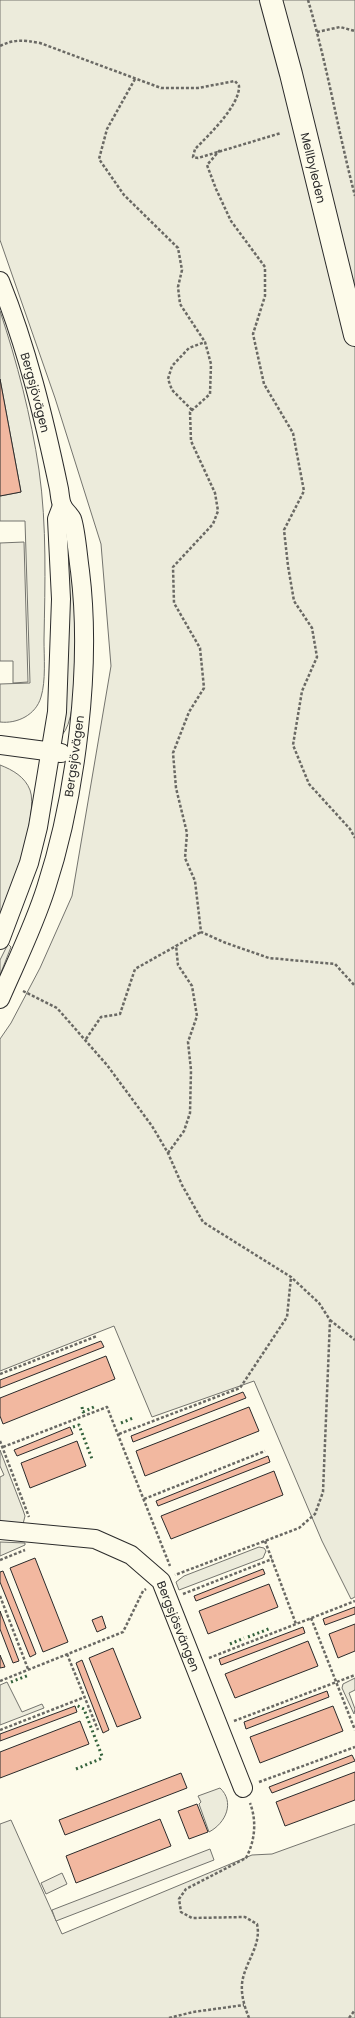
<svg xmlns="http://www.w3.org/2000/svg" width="355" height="2018" font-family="Poppins,sans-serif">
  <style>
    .green { fill: #ecebdb; stroke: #74746e }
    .parking { fill: #eceadb; stroke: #74746e }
    .building { fill: #f2b8a0; stroke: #2b2b2b }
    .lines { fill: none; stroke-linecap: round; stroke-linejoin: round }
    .minor-casing { stroke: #2b2b2b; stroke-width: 20 }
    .major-casing { stroke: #2b2b2b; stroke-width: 24 }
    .path { stroke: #6a6964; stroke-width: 2.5; stroke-dasharray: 3 2; stroke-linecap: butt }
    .minor { stroke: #fdfbea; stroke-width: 18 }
    .major { stroke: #fdfbea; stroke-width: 22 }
    .hedge { stroke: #34623c; stroke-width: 3; stroke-dasharray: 2 3; stroke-linecap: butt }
    .labels { text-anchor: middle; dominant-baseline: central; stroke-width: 3; stroke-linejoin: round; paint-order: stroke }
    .street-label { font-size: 12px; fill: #2b2b2b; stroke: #fdfbea }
  </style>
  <rect width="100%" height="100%" fill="#fdfbea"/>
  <path class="green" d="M0 0H355V1597L351 1599 322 1541 254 1381 152 1417 114 1326 0 1371V1039L11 1023 40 968 72 896 111 666 101 544 55 398 0 240Z
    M0 311C17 362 31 416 39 470 47 526 45 584 44 640 44 657 46 681 41 697 36 715 17 724 0 722V684L30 683 25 521H0V496L21 492 0 379Z
    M65 517C68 539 73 562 74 584 76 613 81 716 62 735Z
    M0 765C13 770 25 777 30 790 39 813 10 896 0 920Z
    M8 944 11 947 0 975V960Z
    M0 1450 23 1510 25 1516 23 1524H0V1477L4 1475 0 1466Z
    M0 1542 25 1543V1545L0 1556Z
    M259 1547 264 1548 266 1551 263 1558 179 1590 176 1582 184 1576Z
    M355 1678V1690L349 1693 355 1709 354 1714 342 1688 343 1684Z
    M7 1682 22 1712 42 1704 44 1708 0 1725V1685Z
    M220 1788C235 1802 226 1823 209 1832L199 1804 201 1802 198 1796Z
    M11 1820 62 1934 252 1855 272 1854 355 1824V2018H0V1824Z"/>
  <path class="parking" d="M24 542 28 682 13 683V661H0V543Z
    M210 1849 214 1860 56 1921 52 1910Z
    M62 1873 67 1884 46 1894 41 1883Z"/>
  <path class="building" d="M0 379 21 492 0 496Z
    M101 1341 104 1347 0 1388V1380Z
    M106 1356 115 1379 3 1424 0 1416V1398Z
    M243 1392 246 1398 133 1442 131 1436Z
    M249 1407 259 1431 145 1476 136 1451Z
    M70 1427 73 1434 17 1456 14 1450Z
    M77 1441 86 1466 30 1488 21 1463Z
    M268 1456 270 1462 158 1506 156 1501Z
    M274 1471 283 1495 171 1539 161 1516Z
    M35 1558 68 1642 43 1652 10 1568Z
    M263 1569 265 1574 196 1601 194 1596Z
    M3 1571 36 1654 30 1657 0 1582V1572Z
    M269 1584 278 1607 208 1634 199 1611Z
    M355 1607V1614L325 1625 323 1619Z
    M0 1611 19 1661 13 1663 0 1629Z
    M102 1616 106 1628 97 1632 92 1620Z
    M355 1624V1651L338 1658 329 1634Z
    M303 1627 305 1633 221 1665 219 1659Z
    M308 1641 318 1666 235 1698 225 1674Z
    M113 1648 141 1718 117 1727 89 1658Z
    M0 1655 5 1667 0 1668Z
    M82 1660 109 1730 103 1733 76 1663Z
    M327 1691 329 1697 246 1729 244 1722Z
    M75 1706 77 1712 0 1741V1734Z
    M333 1706 343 1731 260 1763 250 1737Z
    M80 1721 89 1744 0 1778V1752Z
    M352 1755 355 1761 272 1793 269 1787Z
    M355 1772V1800L285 1826 276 1802Z
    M181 1773 187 1788 65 1835 59 1820Z
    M197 1804 208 1832 189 1839 178 1811Z
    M160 1819 171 1846 76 1883 66 1856Z"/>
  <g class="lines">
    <g class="minor-casing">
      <g id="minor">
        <path id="s1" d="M0 281C27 348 44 418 59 489 60 495 60 502 63 507 65 511 70 515 72 519 76 530 78 558 80 571 92 667 76 796 46 888 34 926 16 962 0 999"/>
        <path d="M0 745 61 753"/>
        <path d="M0 940 29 863 38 827 57 712 61 599 57 519 62 506"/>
        <path id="s2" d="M0 1530 95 1539 131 1555 161 1581 243 1788"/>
      </g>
    </g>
    <g class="major-casing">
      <g id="major">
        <path id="s3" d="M271 0 291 74 355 335"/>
      </g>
    </g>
    <path class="path" d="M308 0C327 64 338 131 355 196
      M317 32 340 27 355 31
      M0 46C14 39 24 40 40 43L161 88H198L235 81 239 86C240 105 209 135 195 149L193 157 198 158 281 133
      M135 79 107 129 99 159 124 195 178 248 182 270 178 287 180 304 205 342 211 364 210 394 190 412 191 441 215 493 218 511 213 524 173 567 174 603 200 648 204 688 189 712 173 753 176 788 187 833 185 858 195 881 201 932 226 943 269 958 335 964 355 986
      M220 150 207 165 216 189 231 221 265 267V296L253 334 264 384 293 433 304 491 284 530 288 566 294 601 312 628 317 657 302 691 293 745 309 784 350 829 355 838
      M192 410 172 390 168 379 172 366 189 348 205 342
      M23 991 57 1008 107 1065 152 1126 168 1153 182 1185 203 1222 291 1277 319 1303 330 1320 323 1492 315 1514 299 1528 175 1575
      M86 1039 101 1017 120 1014 135 969 201 932
      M168 1153 184 1131 190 1113 191 1070 188 1042 197 1016 192 986 178 965 176 945
      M330 1320 355 1340
      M0 1374 97 1336
      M119 1434 240 1388 287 1317 291 1277
      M0 1441 29 1517
      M3 1447 107 1407 170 1566
      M144 1499 265 1451
      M265 1541 296 1624
      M0 1560 25 1550
      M183 1594 272 1559
      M0 1596 28 1669
      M311 1618 355 1730
      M67 1654 98 1730
      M209 1658 355 1601
      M0 1681 123 1632 143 1591 146 1589
      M234 1721 355 1675
      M0 1730 85 1697
      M259 1782 355 1747
      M169 2018 193 2012 244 2005
      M249 2018C245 2008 241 1996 242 1984 244 1963 262 1946 257 1924L245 1917 192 1918 181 1912 179 1899 186 1889 246 1858C255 1841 257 1821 250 1803
      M349 2018 355 2010"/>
    <use href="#minor" class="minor"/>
    <use href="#major" class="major"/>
    <path class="hedge" d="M82 1407 83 1412 96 1406
      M121 1423 133 1418
      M73 1427 79 1425 92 1459
      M248 1637 271 1628
      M230 1644 244 1638
      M11 1682 29 1675
      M76 1769 100 1759 102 1756 84 1709 76 1705"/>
  </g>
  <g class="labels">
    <g class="street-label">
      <text stroke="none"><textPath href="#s3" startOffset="173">Mellbyleden</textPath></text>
      <text stroke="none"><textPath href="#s1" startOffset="117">Bergsjövägen</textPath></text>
      <text transform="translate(74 756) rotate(-82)">Bergsjövägen</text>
      <text stroke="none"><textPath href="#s2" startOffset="223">Bergsjösvängen</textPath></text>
    </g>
  </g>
</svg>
